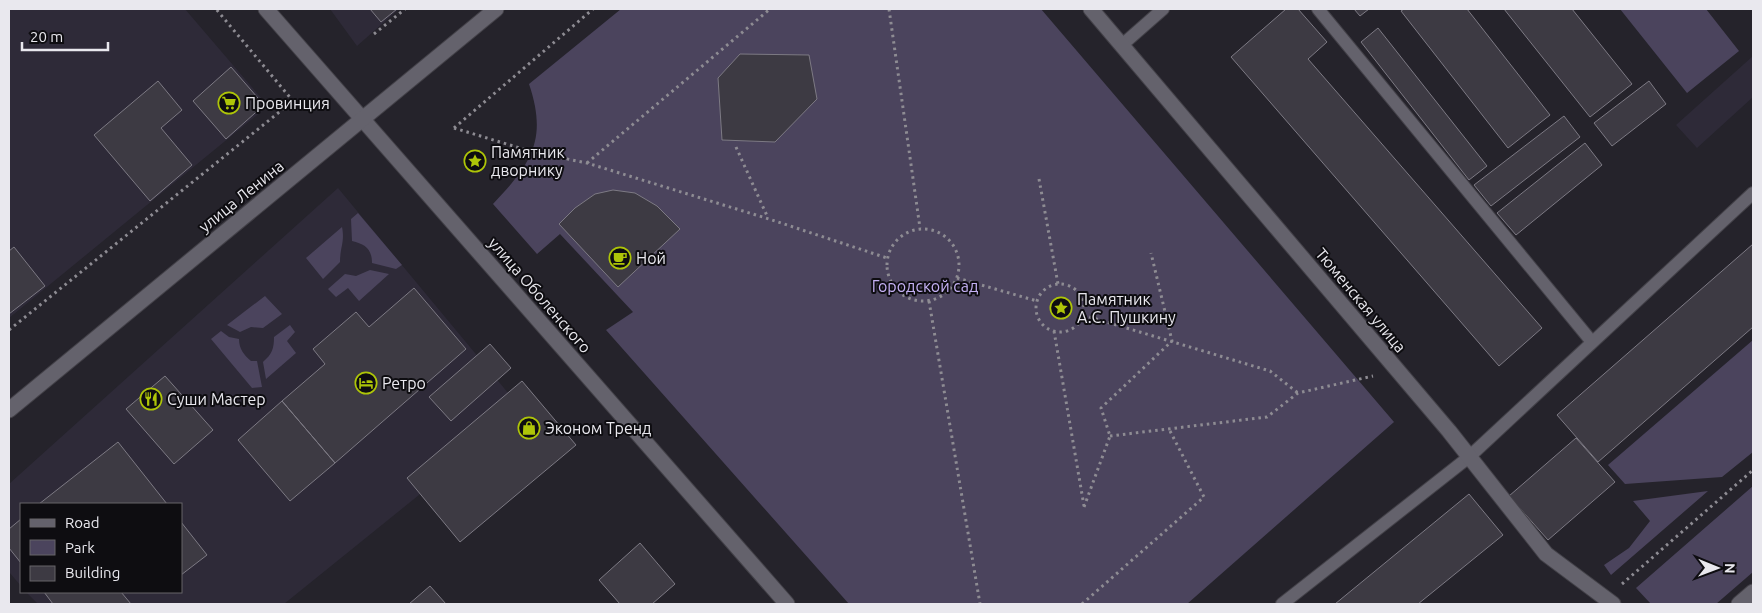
<svg xmlns="http://www.w3.org/2000/svg" width="1762" height="613" font-family="Ubuntu,sans-serif">
  <style>
    .built { fill: #2e2a38 }
    .green { fill: #4b445d }
    .building { fill: #3d3a43; stroke: #7d7a84 }
    .lines { fill: none; stroke-linecap: round; stroke-linejoin: round }
    .lane-casing { stroke: #434148; stroke-width: 14 }
    .street-casing { stroke: #434148; stroke-width: 17 }
    .secondary-casing { stroke: #434148; stroke-width: 17 }
    .path { stroke: #8e8c93; stroke-width: 3; stroke-dasharray: 2.5 4; stroke-linecap: butt }
    .lane { stroke: #64626c; stroke-width: 12 }
    .street { stroke: #64626c; stroke-width: 15 }
    .secondary { stroke: #64626c; stroke-width: 15 }
    .labels { text-anchor: middle; dominant-baseline: central; stroke-width: 4; stroke-linejoin: round; paint-order: stroke }
    .poi-label { font-size: 16px; fill: #e9e8ee; stroke: #0e0d11; text-anchor: start }
    .street-label { font-size: 16px; fill: #e9e8ee; stroke: #0e0d11 }
    .park-label { font-size: 16px; fill: #c5b1f5; stroke: #0e0d11 }
  </style>
  <rect width="100%" height="100%" fill="#25232b"/>
  <path class="built" d="M9 9H185L268 106 9 318Z
    M330 9H399L357 46Z
    M1753 56V97L1697 148 1676 125Z
    M338 188 523 411 284 604H38L26 592H181V504H21V586L9 572V484Z"/>
  <path class="green" d="M621 9H1041L1394 422 1187 604H849L606 330 633 312 560 234 537 254 493 204C531 164 548 140 529 84Z
    M1620 9H1706L1739 51 1687 93Z
    M358 213 402 265 396 269 372 263C372 249 365 244 352 241L351 219Z
    M342 227C345 242 340 247 340 262L323 279 306 258Z
    M370 270 389 274 359 301 348 288 336 297 328 289 345 274 356 276Z
    M265 296 282 314 263 328 251 327 240 332 227 325Z
    M290 325 295 332 287 341 296 353 266 379 263 362C272 354 274 349 274 337Z
    M221 331 229 337 239 339C239 349 244 355 251 361H257L262 387 252 388 211 339Z
    M1753 340V452L1722 477 1625 484 1608 465Z
    M1753 486V572L1716 604H1651L1636 588Z
    M1708 491 1611 575 1604 565 1629 548 1650 521 1633 501Z"/>
  <path class="building" d="M370 9H397L381 22Z
    M1286 9H1298L1327 42 1308 59 1542 328 1499 366 1231 57Z
    M1354 9H1369L1360 16Z
    M1404 9H1467L1550 115 1508 148 1401 11Z
    M1504 9H1572L1632 84 1590 117Z
    M1378 28 1487 166 1469 180 1361 42Z
    M740 54 809 55 817 99 775 142 722 140 718 78Z
    M231 67 264 105 226 139 193 101Z
    M158 81 182 110 161 128 192 165 150 201 94 135Z
    M1649 81 1666 104 1612 146 1594 123Z
    M1564 116 1580 137 1491 206 1474 185Z
    M1585 143 1602 165 1516 235 1497 213Z
    M613 190 635 193 657 206 680 229 618 287 559 224 575 208 595 194Z
    M1753 244V327L1598 462 1557 415Z
    M14 247 45 286 9 314V251Z
    M414 288 466 349 335 463 282 401 325 364 313 349 356 312 369 327Z
    M490 344 511 368 451 421 429 397Z
    M165 376 213 430 174 464 126 409Z
    M522 381 576 445 460 542 407 478Z
    M282 401 335 463 290 501 238 440Z
    M1576 438 1615 482 1548 540 1509 496Z
    M118 442 167 504H39Z
    M1469 494 1503 535 1418 604H1335Z
    M21 519V563L9 548V529Z
    M181 522 207 555 181 575Z
    M640 543 675 584 652 604H620L599 580Z
    M430 586 446 604H409Z
    M44 592H121L131 604H53Z"/>
  <g class="lines">
    <g class="lane-casing">
      <path id="lane" d="M1318 9 1592 342
        M1122 45 1163 9
        M1282 604 1469 457 1753 193"/>
    </g>
    <g class="street-casing">
      <path id="street" d="M266 9 787 604
        M1091 9 1449 431 1546 554 1613 604
        M1739 604 1753 592"/>
    </g>
    <g class="secondary-casing">
      <path id="secondary" d="M9 410 496 9"/>
    </g>
    <path class="path" d="M889 9 920 228
      M374 34 405 9
      M454 128 533 152 587 163 769 219 887 258
      M454 128 593 9
      M736 147 768 218
      M587 163 770 9
      M1039 179 1058 284
      M887 265a36 36 0 1 1 72 0a36 36 0 1 1-72 0Z
      M957 278 1037 301
      M1036 308a24 24 0 1 1 48 0a24 24 0 1 1-48 0Z
      M929 301 980 604
      M1083 315 1270 371 1298 393
      M9 330 293 101 216 9
      M1054 331 1084 506
      M1110 436 1267 417 1298 393 1373 376
      M1084 507 1110 436 1101 408 1172 341 1151 253
      M1622 584 1753 470
      M1082 604 1204 497 1169 429"/>
    <use href="#lane" class="lane"/>
    <use href="#street" class="street"/>
    <use href="#secondary" class="secondary"/>
  </g>
  <defs>
    <g id="supermarket-ring" transform="scale(1.125)"><circle r="9.5" fill="#0e0d11" stroke="#aec508" stroke-width="1.5"/><path d="M-6-5.5h2.5l.6 2H6L4.5 2H-2.5L-4.4-4H-6ZM-1.5 3.2a1.3 1.3 0 1 0 .1 0ZM3 3.2a1.3 1.3 0 1 0 .1 0Z" fill="#aec508"/></g>
    <g id="sight-ring" transform="scale(1.125)"><circle r="9.5" fill="#0e0d11" stroke="#aec508" stroke-width="1.5"/><path d="M0-6L1.8-2.2L6-1.7L2.9 1.2L3.7 5.4L0 3.3L-3.7 5.4L-2.9 1.2L-6-1.7L-1.8-2.2Z" fill="#aec508"/></g>
    <g id="cafe-ring" transform="scale(1.125)"><circle r="9.5" fill="#0e0d11" stroke="#aec508" stroke-width="1.5"/><path d="M-5.5-4.5H6V0H3Q3 3.5 0 3.5H-2.5Q-5.5 3.5-5.5 0ZM3-3.2v2h1.7v-2ZM-6 4.5H4V6H-6Z" fill="#aec508"/></g>
    <g id="hotel-ring" transform="scale(1.125)"><circle r="9.5" fill="#0e0d11" stroke="#aec508" stroke-width="1.5"/><path d="M-6-4.5h1.5V1H6V5H4.5V3h-9V5H-6ZM-4 0a1.8 1.8 0 1 1 3.6 0ZM.5 0V-2.5h3Q6-2.5 6 0Z" fill="#aec508"/></g>
    <g id="restaurant-ring" transform="scale(1.125)"><circle r="9.5" fill="#0e0d11" stroke="#aec508" stroke-width="1.5"/><path d="M-5-6h1v4h1v-4h1v4h1v-4h1v5L-1.5 .5V6h-2V.5L-5-1ZM5-6V6H3V1.5H1.5Q1.5-4 5-6Z" fill="#aec508"/></g>
    <g id="shop-ring" transform="scale(1.125)"><circle r="9.5" fill="#0e0d11" stroke="#aec508" stroke-width="1.5"/><path d="M-5-2.5h2.3a2.7 3.5 0 0 1 5.4 0H5L5.5 6h-11ZM-1.5-2.5h3a1.5 2.3 0 0 0-3 0Z" fill="#aec508"/></g>
  </defs>
  <g fill-rule="evenodd">
    <use href="#supermarket-ring" x="229" y="103"/>
    <use href="#sight-ring" x="475" y="161"/>
    <use href="#cafe-ring" x="620" y="258"/>
    <use href="#sight-ring" x="1061" y="308"/>
    <use href="#hotel-ring" x="366" y="383"/>
    <use href="#restaurant-ring" x="151" y="399"/>
    <use href="#shop-ring" x="529" y="428"/>
  </g>
  <g class="labels">
    <g class="poi-label">
      <text x="245" y="103">Провинция</text>
      <text x="491" y="152">Памятник<tspan x="491" dy="18">дворнику</tspan></text>
      <text x="636" y="258">Ной</text>
      <text x="1077" y="299">Памятник<tspan x="1077" dy="18">А.С. Пушкину</tspan></text>
      <text x="382" y="383">Ретро</text>
      <text x="167" y="399">Суши Мастер</text>
      <text x="545" y="428">Эконом Тренд</text>
    </g>
    <g class="street-label">
      <text transform="translate(241 196) rotate(-39)">улица Ленина</text>
      <text transform="translate(540 295) rotate(49)">улица Оболенского</text>
      <text transform="translate(1361 300) rotate(50)">Тюменская улица</text>
    </g>
    <g class="park-label">
      <text x="925" y="286">Городской сад</text>
    </g>
  </g>
  <rect width="1762" height="613" fill="none" stroke="#e9e8ee" stroke-width="20"/>
  <rect x="20" y="503" width="162" height="90" fill="#0e0d11" stroke="#666569"/>
  <rect x="30" y="519" width="25" height="8" fill="#64626c" stroke="#666569"/>
  <text x="65" y="528" font-size="15" fill="#e9e8ee">Road</text>
  <rect x="30" y="540" width="25" height="15" fill="#4b445d" stroke="#666569"/>
  <text x="65" y="553" font-size="15" fill="#e9e8ee">Park</text>
  <rect x="30" y="566" width="25" height="15" fill="#3d3a43" stroke="#666569"/>
  <text x="65" y="578" font-size="15" fill="#e9e8ee">Building</text>
  <g transform="translate(1717 568) rotate(91)" stroke="#0e0d11" stroke-width="4" paint-order="stroke">
  <path d="M0-4L9 19L0 12L-9 19Z" fill="#e9e8ee"/>
  <text y="-8" font-size="14" font-weight="bold" text-anchor="middle" fill="#e9e8ee">N</text>
  </g>
  <path d="M22 42v8h86v-8" fill="none" stroke="#e9e8ee" stroke-width="2.5"/>
  <text x="30" y="42" font-size="15" fill="#e9e8ee" stroke="#0e0d11" stroke-width="4" paint-order="stroke">20 m</text>
</svg>
